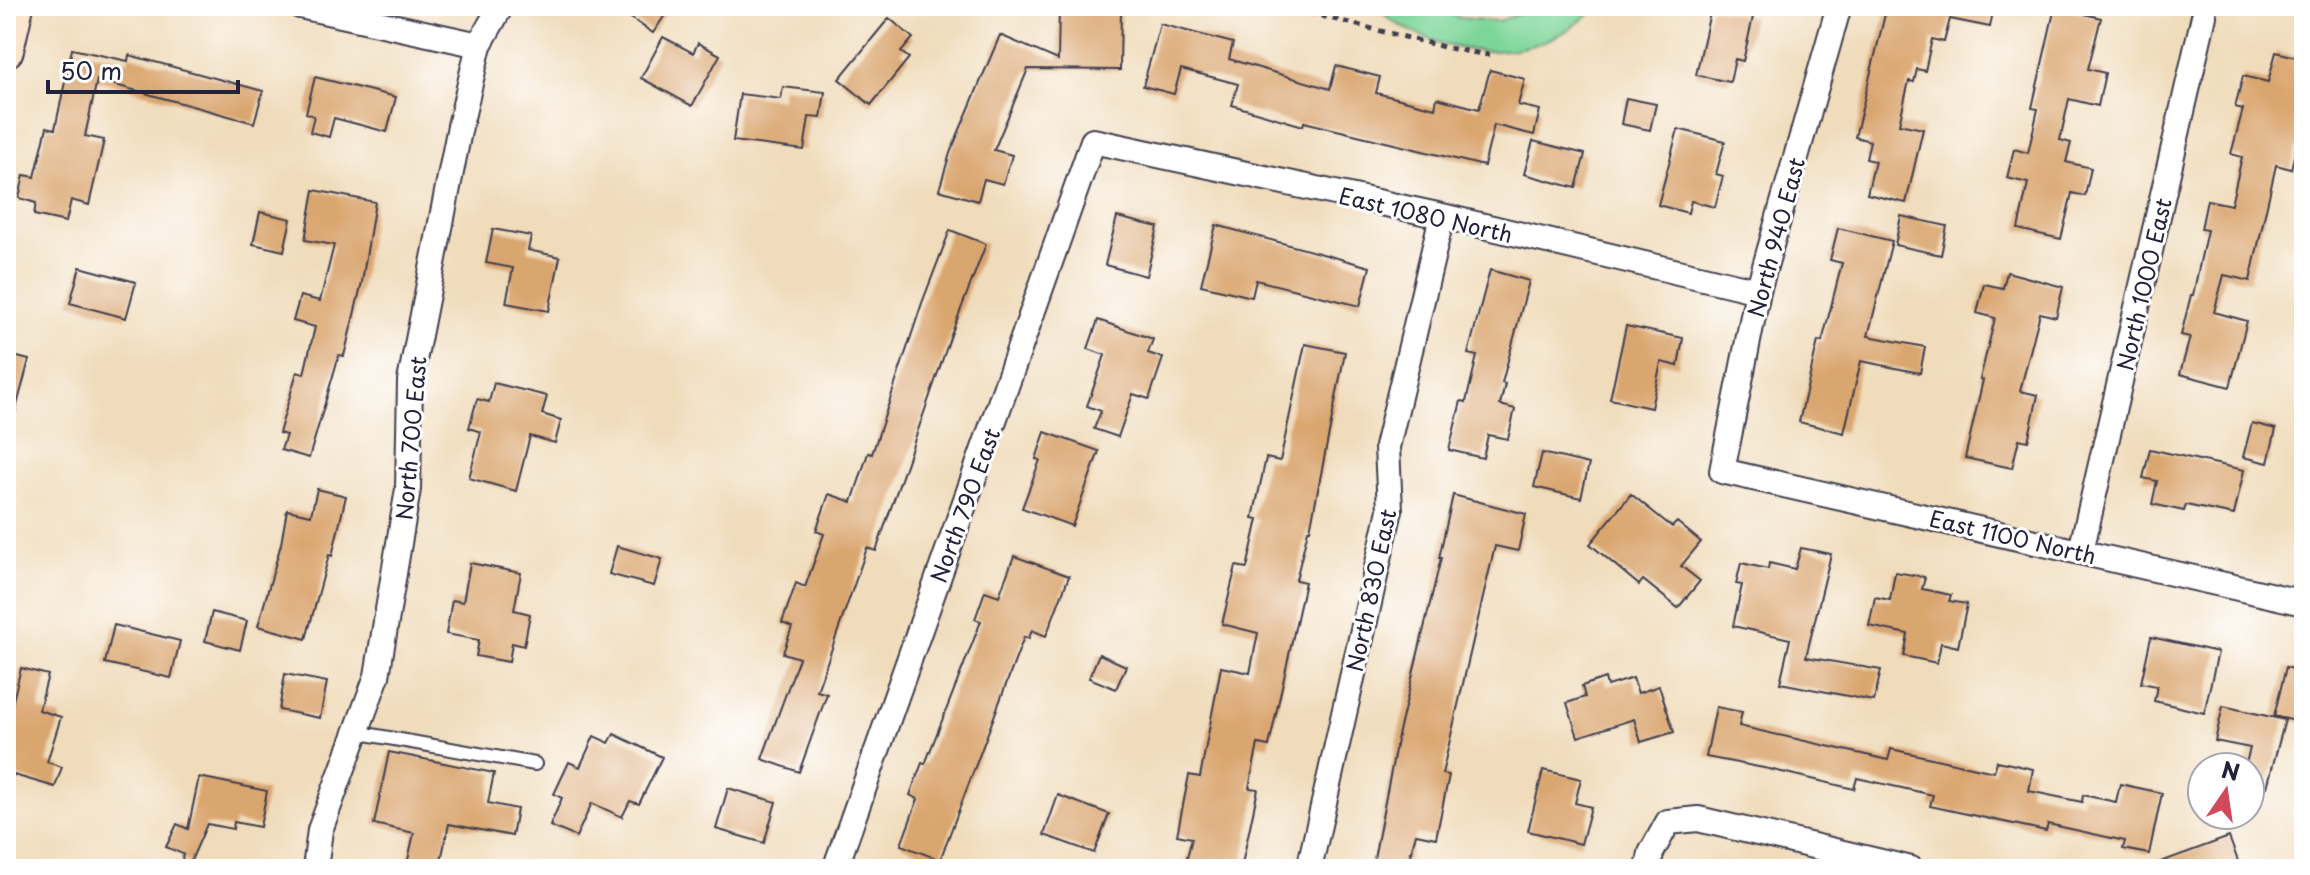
<svg xmlns="http://www.w3.org/2000/svg" width="2310" height="875" font-family="'Playpen Sans',sans-serif">
  <style>
    .green { fill: #7dd599; stroke: #507c6a; stroke-width: 2 }
    .building { fill: #daa670 }
    .lines { fill: none; stroke-linecap: round; stroke-linejoin: round }
    .lane-casing { stroke: #413e4e; stroke-width: 16 }
    .street-casing { stroke: #413e4e; stroke-width: 28 }
    .secondary-casing { stroke: #413e4e; stroke-width: 38 }
    .path { stroke: #413e4e; stroke-width: 5; stroke-dasharray: 6 6; stroke-linecap: butt }
    .lane { stroke: #fff; stroke-width: 12 }
    .street { stroke: #fff; stroke-width: 24 }
    .secondary { stroke: #fce5cf; stroke-width: 34 }
    .labels { text-anchor: middle; dominant-baseline: central; stroke-width: 6; stroke-linejoin: round; paint-order: stroke }
    .street-label { font-size: 22px; fill: #22223b; stroke: #fff }
  </style>
  <rect width="100%" height="100%" fill="#fff"/>
  <filter id="ink" filterUnits="userSpaceOnUse"><feTurbulence type="fractalNoise" baseFrequency=".0125" numOctaves="2"/><feDisplacementMap in="SourceGraphic" scale="16" xChannelSelector="R" yChannelSelector="G"/><feConvolveMatrix kernelMatrix="1 2 1 2 8 2 1 2 1" color-interpolation-filters="sRGB"/></filter>
  <filter id="wash" filterUnits="userSpaceOnUse"><feTurbulence type="fractalNoise" baseFrequency=".006" numOctaves="4" result="noise"/><feDisplacementMap in="SourceGraphic" scale="32" xChannelSelector="R" yChannelSelector="G"/><feGaussianBlur stdDeviation="1.8" result="paint"/><feColorMatrix in="noise" values="0 0 0 0 0 0 0 0 0 0 0 0 0 0 0 0 0 1.4 0 .05"/><feComposite in="paint" operator="in"/></filter>
  <g filter="url(#wash)">
    <rect width="100%" height="100%" fill="#f0dcbb"/>
    <path class="green" d="M1376 6H1433L1460 18 1498 21 1543 6H1597C1551 54 1481 63 1422 36 1406 29 1387 20 1376 6Z"/>
    <g id="blocks">
      <path class="building" d="M613 6H671L653 33Z
        M1059 6H1121L1120 70 1028 69 994 150 1012 155 1003 184 984 179 978 201 939 190 950 153 1000 35 1058 60Z
        M1887 6H1994L1990 27 1950 19 1944 42 1932 39 1925 71 1917 69 1914 82 1909 81 1899 124 1923 129 1906 203 1867 194 1875 161 1866 159 1870 141 1855 137Z
        M2055 7 2101 18 2088 69 2105 73 2098 106 2069 99 2060 140 2071 143 2066 162 2091 168 2085 196 2072 193 2061 239 2018 229 2028 183 2007 178 2014 149 2028 153 2038 109 2032 108Z
        M1711 8 1753 17 1743 61 1735 59 1730 82 1696 75Z
        M889 18 913 38 901 52 909 58 871 105 839 79Z
        M1160 24 1233 43 1229 59 1330 89 1336 66 1380 77 1376 93 1435 108 1437 98 1479 109 1490 70 1525 79 1518 105 1540 110 1534 135 1494 125 1484 166 1304 122 1303 126 1232 105 1238 84 1181 69 1174 94 1143 86Z
        M663 37 693 53 698 43 720 55 692 106 641 78Z
        M72 49 128 61 129 55 263 91 254 123 97 80 85 136 104 140 89 205 71 200 66 222 34 215 36 203 19 198 24 175 35 177 47 127 55 129Z
        M2276 52 2304 59V150L2296 148 2291 169 2276 165 2250 281 2224 275 2214 312 2247 321 2230 387 2180 374 2190 337 2181 335 2191 295H2193L2207 230 2201 229 2207 200 2231 205 2242 157 2231 154 2243 109 2235 107 2243 76 2268 82Z
        M315 77 396 97 387 132 334 118 329 137 310 132 314 116 306 113Z
        M783 87 825 92 821 118 809 117 804 150 733 141 740 94 781 99Z
        M1626 98 1656 104 1650 130 1621 124Z
        M1678 129 1725 141 1716 174 1723 176 1715 207 1691 201 1688 213 1658 205Z
        M1533 141 1585 154 1576 188 1524 174Z
        M314 190 375 202 362 282 344 356 339 355 309 458 281 450 286 435 279 433 297 372 304 374 315 327 293 321 300 296 320 301 334 245 305 240Z
        M260 212 291 219 284 251 253 244Z
        M1901 216 1947 226 1941 255 1895 245Z
        M1117 217 1158 227 1146 276 1105 265Z
        M1216 225 1370 267 1360 306 1256 280 1252 297 1201 285Z
        M1838 228 1892 241 1868 336 1925 347 1920 373 1861 361 1844 433 1799 422 1818 341 1822 342 1842 263 1830 260Z
        M493 229 531 236 528 250 560 257 549 311 506 303 513 268 486 263Z
        M950 230 986 244 951 335 876 551 867 548 817 691 827 694 799 772 762 759 799 658 783 653 792 627 782 623 796 583 805 587 824 534 816 531 829 494 852 502 868 453 872 454 922 303Z
        M80 267 136 282 126 318 70 303Z
        M1490 270 1529 281 1502 383 1505 384 1500 405 1515 409 1508 439 1488 435 1483 458 1449 450 1461 401 1466 402 1477 356 1468 354Z
        M2007 272 2063 287 2056 317 2040 313 2020 391 2038 395 2028 441 2019 439 2012 468 1965 458 1983 380 1980 379 1995 318 1977 313 1984 284 2003 288Z
        M1098 320 1153 339 1148 353 1163 358 1149 399 1133 394 1118 437 1094 429 1101 411 1087 406 1105 355 1088 349Z
        M1626 326 1683 338 1678 366 1661 362 1651 408 1610 399Z
        M1305 344 1345 352 1310 530H1308L1296 580 1305 582 1269 746 1258 744 1249 788 1258 789 1241 869H1184L1192 838 1177 835 1189 775 1200 777 1221 667 1250 673 1258 633 1222 624 1236 566 1247 568 1258 519 1253 518 1266 458 1280 461Z
        M6 354 29 360 13 420H6Z
        M494 383 547 396 542 414 561 420 555 443 530 436 516 491 469 478 481 432 469 428 477 399 489 402Z
        M2252 423 2276 429 2268 463 2243 457Z
        M1045 432 1099 451 1072 526 1022 508 1040 460 1036 459Z
        M2150 449 2244 470 2234 515 2186 505 2184 511 2152 504 2157 481 2143 478Z
        M1542 453 1589 464 1581 498 1534 487Z
        M317 489 346 496 332 556 329 555 306 639 258 626 281 544 287 510 311 515Z
        M1631 494 1672 527 1677 522 1701 542 1681 566 1700 581 1678 608 1643 580 1639 585 1590 544Z
        M1453 495 1526 514 1518 551 1495 546 1442 774 1449 775 1436 838 1416 834 1406 869H1372L1397 740 1441 558H1439Z
        M617 546 662 559 654 586 609 574Z
        M1801 548 1831 554 1806 657 1881 670 1874 701 1780 683 1790 639 1733 626 1742 585 1736 584 1741 563 1768 569 1769 563 1795 569Z
        M1014 556 1069 576 1046 636 1032 630 1029 638 1024 637 940 860 901 845 918 799 910 795 922 763 925 764 981 621 975 619 985 591 999 596Z
        M470 563 521 573 514 610 530 614 524 646 512 643 509 662 476 656 479 640 446 634 452 600 463 602Z
        M1895 572 1925 577 1922 589 1951 595 1949 601 1967 604 1958 647 1941 643 1937 663 1904 656 1908 634 1869 626 1875 597 1890 600Z
        M212 612 247 621 240 650 205 641Z
        M114 625 180 641 171 678 105 663Z
        M2151 637 2218 652 2204 713 2154 701 2157 686 2141 683Z
        M1099 654 1126 666 1116 689 1089 678Z
        M2286 667 2304 672V723L2274 716Z
        M21 668 48 675 39 710 61 717 47 762 62 767 55 787 7 773 12 757 6 755V729Z
        M285 674 327 682 320 718 279 710Z
        M1605 678 1607 686 1633 678 1638 693 1659 686 1674 732 1641 742 1634 719 1578 737 1567 703 1585 697 1582 686Z
        M2223 706 2285 720 2267 787 2250 782V767H2245L2250 748 2215 741Z
        M1716 707 1742 712 1739 726 1888 760 1891 749 1994 772 1997 761 2033 769 2029 791 2082 802 2083 795 2116 802 2120 784 2162 793 2149 854 2123 849 2125 841 2048 824 2046 831 1930 806 1933 795 1857 778 1854 789 1769 769 1706 757Z
        M614 734 662 757 639 804 630 801 622 817 592 803 576 837 550 826 562 798 554 794 569 762 580 767 594 736 609 743Z
        M389 752 494 773 488 803 517 809 512 836 449 824 439 869H406L414 833 374 824Z
        M1543 770 1581 779 1575 803 1591 807 1581 844 1528 831Z
        M199 777 267 791 260 827 234 822 233 829 207 824 190 863 182 860 183 854 166 847 177 824 188 829Z
        M728 788 776 802 764 843 716 829Z
        M1058 795 1109 814 1094 853 1044 835Z
        M2229 837 2241 869H2148L2147 867Z"/>
    </g>
  </g>
  <g filter="url(#ink)">
    <use href="#blocks" fill-opacity="0" stroke="#413e4e" stroke-width="2"/>
    <g class="lines">
      <g class="lane-casing">
        <path id="lane" d="M355 732 535 764"/>
      </g>
      <g class="street-casing">
        <path id="street" d="M300 6 479 45
          M1839 6 1758 291 1722 471 2304 603
          M2081 551 2204 16
          M315 869 320 830 377 676 408 489 410 381 460 126 479 45 501 6
          M835 869 1093 141 1442 216 1758 291
          M1309 869 1390 510 1387 447 1442 216
          M1648 869 1651 853 1668 822 1698 819 1911 869"/>
      </g>
      <g class="secondary-casing">
        <path id="secondary" d="M6 50 16 6"/>
      </g>
      <path class="path" d="M1286 7 1448 48 1489 55"/>
      <use href="#lane" class="lane"/>
      <use href="#street" class="street"/>
      <use href="#secondary" class="secondary"/>
    </g>
  </g>
  <g class="labels">
    <g class="street-label">
      <text transform="translate(1426 214) rotate(13)">East 1080 North</text>
      <text transform="translate(1775 237) rotate(-75)">North 940 East</text>
      <text transform="translate(2143 284) rotate(-77)">North 1000 East</text>
      <text transform="translate(410 438) rotate(-85)">North 700 East</text>
      <text transform="translate(964 505) rotate(-70)">North 790 East</text>
      <text transform="translate(2013 536) rotate(13)">East 1100 North</text>
      <text transform="translate(1370 590) rotate(-78)">North 830 East</text>
    </g>
  </g>
  <rect width="2310" height="875" fill="none" stroke="#fff" stroke-width="32"/>
  <g transform="translate(2226 791) rotate(13)"><circle r="38" fill="#ffffff" stroke="#a7a7b1" stroke-width="2"/>
  <path d="M0-6L14 30L0 20L-14 30Z" fill="#d1495b"/>
  <text y="-12" font-size="22" font-weight="bold" text-anchor="middle" fill="#22223b">N</text>
  </g>
  <path d="M48 80v12h190v-12" fill="none" stroke="#22223b" stroke-width="4"/>
  <text x="60" y="80" font-size="24" fill="#22223b" stroke="#ffffff" stroke-width="6" paint-order="stroke">50 m</text>
</svg>
